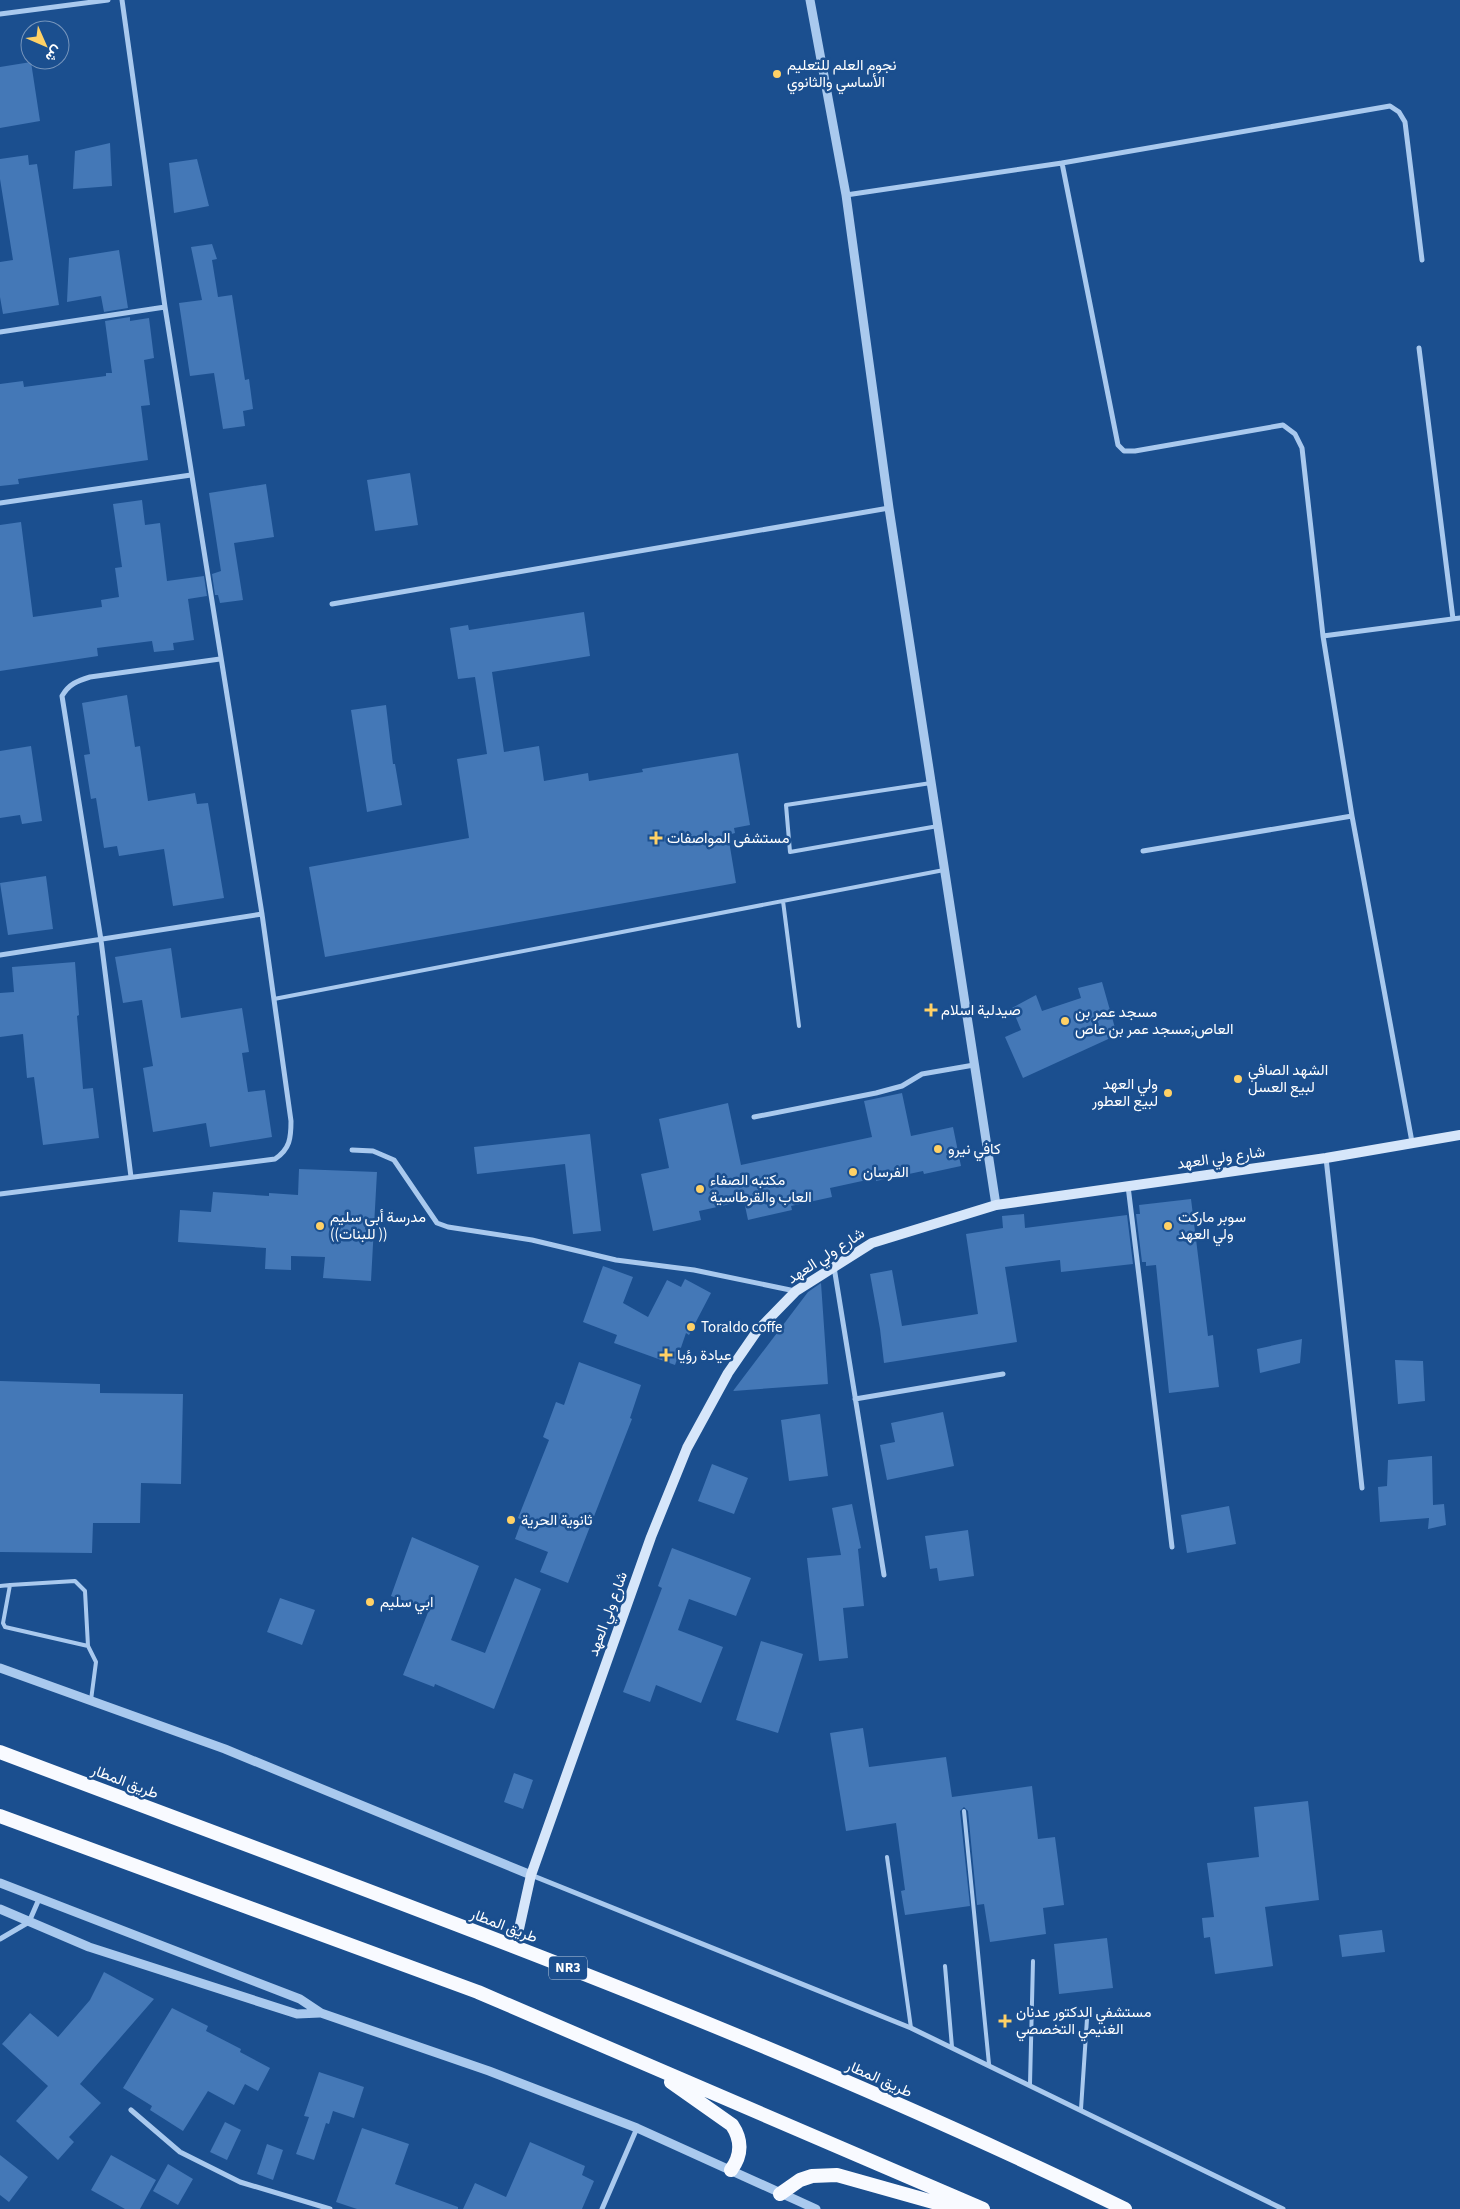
<svg xmlns="http://www.w3.org/2000/svg" width="1460" height="2209" font-family="'Source Sans 3',Vazirmatn,sans-serif">
  <style>
    .building { fill: #4478b7 }
    .lines { fill: none; stroke-linecap: round; stroke-linejoin: round }
    .service { stroke: #a9c9ee; stroke-width: 4 }
    .minor { stroke: #a9c9ee; stroke-width: 5 }
    .tertiary { stroke: #a9c9ee; stroke-width: 9 }
    .secondary { stroke: #d6e6fa; stroke-width: 10 }
    .trunk { stroke: #f8faff; stroke-width: 14 }
    .poi-dot { fill: #ffd166; stroke: #1b4f8f; stroke-width: 2 }
    .labels { text-anchor: middle; dominant-baseline: central; stroke-width: 5; stroke-linejoin: round; paint-order: stroke }
    .shield { fill: #1b4f8f; stroke: #bbcadd; stroke-width: 1 }
    .shield-label { font-size: 14px; font-weight: bold; fill: #fff }
    .poi-label { font-size: 15px; fill: #fff; stroke: #1b4f8f; text-anchor: start }
    .street-label { font-size: 15px; fill: #fff; stroke: #1b4f8f }
  </style>
  <rect width="100%" height="100%" fill="#1b4f8f"/>
  <path class="building" d="M31 62 40 121 0 128V67Z
    M110 143 112 186 73 189 75 151Z
    M28 155 29 165 37 164 59 305 3 314 0 297V262L13 260 0 179V159Z
    M197 159 209 206 174 213 169 163Z
    M212 244 217 259 212 260 218 297 232 295 245 380 249 379 253 409 243 411 245 426 223 429 214 373 190 376 179 303 202 300 191 247Z
    M119 250 128 308 104 312 101 296 67 302 69 258Z
    M130 317V321L149 318 154 358 144 360 150 405 141 406 148 460 18 479 19 484 0 486V384L23 381 24 387 106 376V373H112L105 321Z
    M410 473 418 525 375 531 367 480Z
    M266 484 274 537 234 543 243 600 220 603 218 595H215L212 574 221 571 209 493Z
    M142 500 145 525 160 523 167 581 204 576 207 596 188 599 194 640 173 643 174 650 154 652 152 641 97 648 98 656 0 671V525L21 522 33 617 102 607 101 600 119 597 115 568 122 567 113 504Z
    M584 612 590 656 492 672 504 752 539 746 544 781 588 773 589 781 643 772 642 769 738 753 750 825 734 828 735 833 728 835 736 883 325 957 309 867 469 838 457 759 487 754 475 677 458 679 450 628 468 625 469 630Z
    M127 695 135 747 140 746 148 801 195 793 197 804 208 803 224 898 173 906 164 849 119 856 117 846 104 848 96 798 91 799 84 755 90 754 82 703Z
    M386 705 393 764H395L402 805 367 812 351 710Z
    M31 746 42 821 22 824 20 815 0 818V751Z
    M46 876 53 929 8 935 0 883Z
    M171 948 181 1018 242 1008 249 1052 242 1053 248 1092 265 1090 272 1137 210 1147 206 1123 153 1132 143 1068 153 1066 142 1000 123 1003 115 957Z
    M75 962 79 1015 77 1016 83 1089 93 1088 99 1138 43 1145 34 1077 27 1078 23 1034 0 1037V993L14 992 12 967Z
    M1102 982 1117 1035 1023 1078 1005 1037 1021 1030 1012 1008 1036 995 1042 1011 1081 998 1078 988Z
    M902 1093 911 1136 953 1127 961 1166 924 1174 923 1171 876 1181V1178L830 1188 832 1197 791 1206 792 1210 748 1220 744 1201 699 1211 701 1220 653 1231 641 1174 669 1168 659 1119 728 1103 741 1165 872 1137 864 1101Z
    M590 1134 601 1231 573 1234 565 1164 477 1174 474 1147Z
    M299 1169 377 1172 371 1281 323 1278 325 1257 291 1256V1270L265 1269 266 1248 178 1242 180 1210 211 1212 213 1192 269 1196V1193L298 1195Z
    M1191 1199 1208 1336 1213 1335 1219 1387 1169 1393 1156 1265 1146 1266V1262H1142L1136 1214H1140L1139 1205Z
    M1024 1214 1025 1228 1127 1215 1133 1264 1061 1272 1060 1260 1005 1267 1017 1342 884 1363 880 1329 870 1274 892 1270 902 1326 978 1314 966 1234 1003 1228 1002 1216Z
    M603 1266 633 1277 623 1303 648 1317 667 1280 681 1287 685 1279 711 1293 689 1335 686 1333 675 1365 614 1343 617 1335 583 1322Z
    M821 1283 828 1384 733 1391 808 1292Z
    M1302 1339 1300 1363 1260 1373 1257 1349Z
    M1395 1360 1423 1361 1425 1401 1398 1404Z
    M579 1362 641 1385 630 1418 632 1419 568 1583 540 1572 548 1552 515 1539 522 1520 518 1518 549 1440 543 1437 556 1402 564 1405Z
    M0 1381 100 1384V1393L183 1394 181 1484 141 1483 140 1523H93L92 1553 0 1552Z
    M943 1412 954 1466 887 1480 880 1445 895 1442 891 1423Z
    M820 1414 828 1476 789 1481 781 1420Z
    M1432 1456 1433 1505 1444 1504 1446 1525 1428 1529 1429 1518 1380 1522 1378 1487 1387 1486 1388 1460Z
    M712 1464 748 1478 734 1514 698 1501Z
    M852 1504 861 1548 858 1549 864 1606 843 1608 848 1658 819 1661 807 1558 841 1555 832 1508Z
    M1229 1506 1236 1544 1187 1553 1181 1515Z
    M968 1530 974 1576 939 1581 937 1568 930 1569 925 1536Z
    M412 1537 479 1566 451 1640 485 1653 515 1578 541 1589 494 1709 435 1684 434 1687 403 1675 429 1610 391 1596Z
    M672 1548 751 1578 736 1616 689 1599 678 1630 723 1647 701 1703 656 1685 650 1702 623 1692 662 1588 658 1586Z
    M280 1598 315 1610 302 1645 267 1632Z
    M761 1641 803 1654 778 1733 736 1720Z
    M863 1728 869 1767 946 1757 952 1797 1032 1786 1038 1839 1055 1837 1064 1905 1043 1908 1046 1934 990 1942 984 1904 977 1905 968 1811 964 1807 960 1811 970 1906 905 1915 901 1891 905 1890 896 1823 846 1831 830 1733Z
    M514 1773 533 1780 523 1809 504 1802Z
    M1308 1801 1319 1900 1265 1907 1273 1966 1215 1974 1210 1937 1204 1938 1202 1918 1214 1917 1207 1863 1259 1857 1254 1807Z
    M1382 1930 1385 1952 1342 1957 1339 1935Z
    M1107 1938 1113 1988 1059 1994 1054 1944Z
    M104 1972 154 1999 80 2084 101 2103 69 2137 74 2142 58 2160 16 2121 48 2086 2 2044 30 2013 58 2037 90 2000Z
    M172 2008 208 2026 206 2031 241 2049 240 2052 270 2068 258 2091 245 2084 234 2105 208 2091 183 2131 150 2110 152 2106 123 2088Z
    M319 2072 364 2087 354 2118 333 2111 329 2124 326 2123 314 2160 296 2154 309 2117 304 2116Z
    M225 2122 241 2130 227 2160 210 2152Z
    M362 2128 409 2144 395 2184 458 2207V2209H357L336 2202Z
    M530 2142 585 2166 582 2175 594 2181 582 2209H463L475 2183 506 2197Z
    M267 2144 283 2150 273 2180 257 2174Z
    M0 2155 28 2177 9 2202 0 2195Z
    M111 2155 156 2180 140 2209H125L91 2190Z
    M168 2164 193 2179 178 2205 153 2191Z"/>
  <g class="lines">
    <path class="service" d="M931 783 786 805 790 852 938 826
      M783 901 799 1026
      M274 999 944 870
      M0 1586 10 1585
      M88 1646 5 1627 3 1623 10 1585 75 1581 85 1591 88 1646 96 1662 91 1700
      M964 1811 989 2064
      M887 1857 911 2028
      M945 1966 952 2047
      M1030 2084 1033 1961
      M1081 2109 1087 2019"/>
    <path class="minor" d="M0 14 108 0
      M1062 163 1118 445 1124 451H1135L1283 425 1295 434 1302 448 1323 636 1352 816 1412 1142
      M846 195 1062 163 1390 106 1399 112 1405 122 1422 260
      M0 332 165 307
      M1419 348 1453 619
      M0 503 191 475
      M332 604 889 508
      M1323 636 1460 618
      M1143 851 1352 816
      M0 955 262 914
      M754 1117 876 1093 902 1086 922 1074 974 1065
      M352 1150 373 1151 394 1160 437 1223 448 1227 532 1240 616 1260 694 1270 795 1291
      M1326 1158 1362 1488
      M131 1177 101 940 62 696C69 684 77 681 90 677L220 659
      M1128 1186 1172 1547
      M0 1194 275 1159C290 1149 291 1138 291 1121L262 914 165 307 122 0
      M834 1267 884 1575
      M855 1399 1003 1374
      M531 1875 911 2028 1283 2209
      M0 1939 29 1922 39 1899
      M131 2110 180 2152 240 2182 330 2209
      M602 2209 637 2128"/>
    <path class="tertiary" d="M810 0 846 195 889 508 996 1205
      M0 1668 225 1749 531 1875
      M0 1883 300 1999 321 2013 489 2071 637 2128 816 2209
      M0 1909 89 1947 297 2014 320 2013"/>
    <path class="secondary" d="M515 1947 531 1875 651 1537 687 1448 728 1373 757 1331 796 1291 872 1243 996 1205 1326 1158 1460 1135"/>
    <path class="trunk" d="M0 1752C378 1895 761 2031 1125 2209
      M0 1816 478 1992 983 2209
      M671 2082 732 2125C742 2140 742 2155 731 2170
      M780 2194 800 2180 812 2176 837 2175 958 2209"/>
  </g>
  <g class="poi-dot">
    <circle cx="777" cy="74" r="5"/>
    <path d="M653.5 830.5h5v5h5v5h-5v5h-5v-5h-5v-5h5z"/>
    <path d="M928.5 1002.5h5v5h5v5h-5v5h-5v-5h-5v-5h5z"/>
    <circle cx="1065" cy="1021" r="5"/>
    <circle cx="1238" cy="1079" r="5"/>
    <circle cx="1168" cy="1093" r="5"/>
    <circle cx="938" cy="1149" r="5"/>
    <circle cx="853" cy="1172" r="5"/>
    <circle cx="700" cy="1189" r="5"/>
    <circle cx="320" cy="1226" r="5"/>
    <circle cx="1168" cy="1226" r="5"/>
    <circle cx="691" cy="1327" r="5"/>
    <path d="M663.5 1347.5h5v5h5v5h-5v5h-5v-5h-5v-5h5z"/>
    <circle cx="511" cy="1520" r="5"/>
    <circle cx="370" cy="1602" r="5"/>
    <path d="M1002.5 2013.5h5v5h5v5h-5v5h-5v-5h-5v-5h5z"/>
  </g>
  <g class="labels">
    <rect class="shield" x="549" y="1956.5" width="38" height="23" rx="4"/>
    <g class="shield-label">
      <text x="568" y="1968">NR3</text>
    </g>
    <g class="poi-label">
      <text x="787" y="65">نجوم العلم للتعليم<tspan x="787" dy="17">الأساسي والثانوي</tspan></text>
      <text x="667" y="838">مستشفى المواصفات</text>
      <text x="941" y="1010">صيدلية اسلام</text>
      <text x="1075" y="1012">مسجد عمر بن<tspan x="1075" dy="17">العاص;مسجد عمر بن عاص</tspan></text>
      <text x="1248" y="1070">الشهد الصافي<tspan x="1248" dy="17">لبيع العسل</tspan></text>
      <text x="1158" y="1084" text-anchor="end">ولي العهد<tspan x="1158" dy="17">لبيع العطور</tspan></text>
      <text x="948" y="1149">كافي نيرو</text>
      <text x="863" y="1172">الفرسان</text>
      <text x="710" y="1180">مكتبه الصفاء<tspan x="710" dy="17">العاب والقرطاسية</tspan></text>
      <text x="330" y="1217">مدرسة أبي سليم<tspan x="330" dy="17">((للبنات ))</tspan></text>
      <text x="1178" y="1217">سوبر ماركت<tspan x="1178" dy="17">ولي العهد</tspan></text>
      <text x="701" y="1327">Toraldo coffe</text>
      <text x="677" y="1355">عيادة رؤيا</text>
      <text x="521" y="1520">ثانوية الحرية</text>
      <text x="380" y="1602">ابي سليم</text>
      <text x="1016" y="2012">مستشفي الدكتور عدنان<tspan x="1016" dy="17">الغنيمي التخصصي</tspan></text>
    </g>
    <g class="street-label">
      <text transform="translate(1221 1158) rotate(-8)">شارع ولي العهد</text>
      <text transform="translate(826 1256) rotate(-33)">شارع ولي العهد</text>
      <text transform="translate(608 1614) rotate(-70)">شارع ولي العهد</text>
      <text transform="translate(125 1782) rotate(21)">طريق المطار</text>
      <text transform="translate(504 1926) rotate(21)">طريق المطار</text>
      <text transform="translate(879 2079) rotate(24)">طريق المطار</text>
    </g>
  </g>
  <g transform="translate(45 45) rotate(135)"><circle r="24" fill="#1b4f8f" stroke="#7695bc"/>
  <path d="M0-4L9 19L0 12L-9 19Z" fill="#ffd166"/>
  <text y="-8" font-size="14" font-weight="bold" text-anchor="middle" fill="#ffffff">ش</text>
  </g>
</svg>
